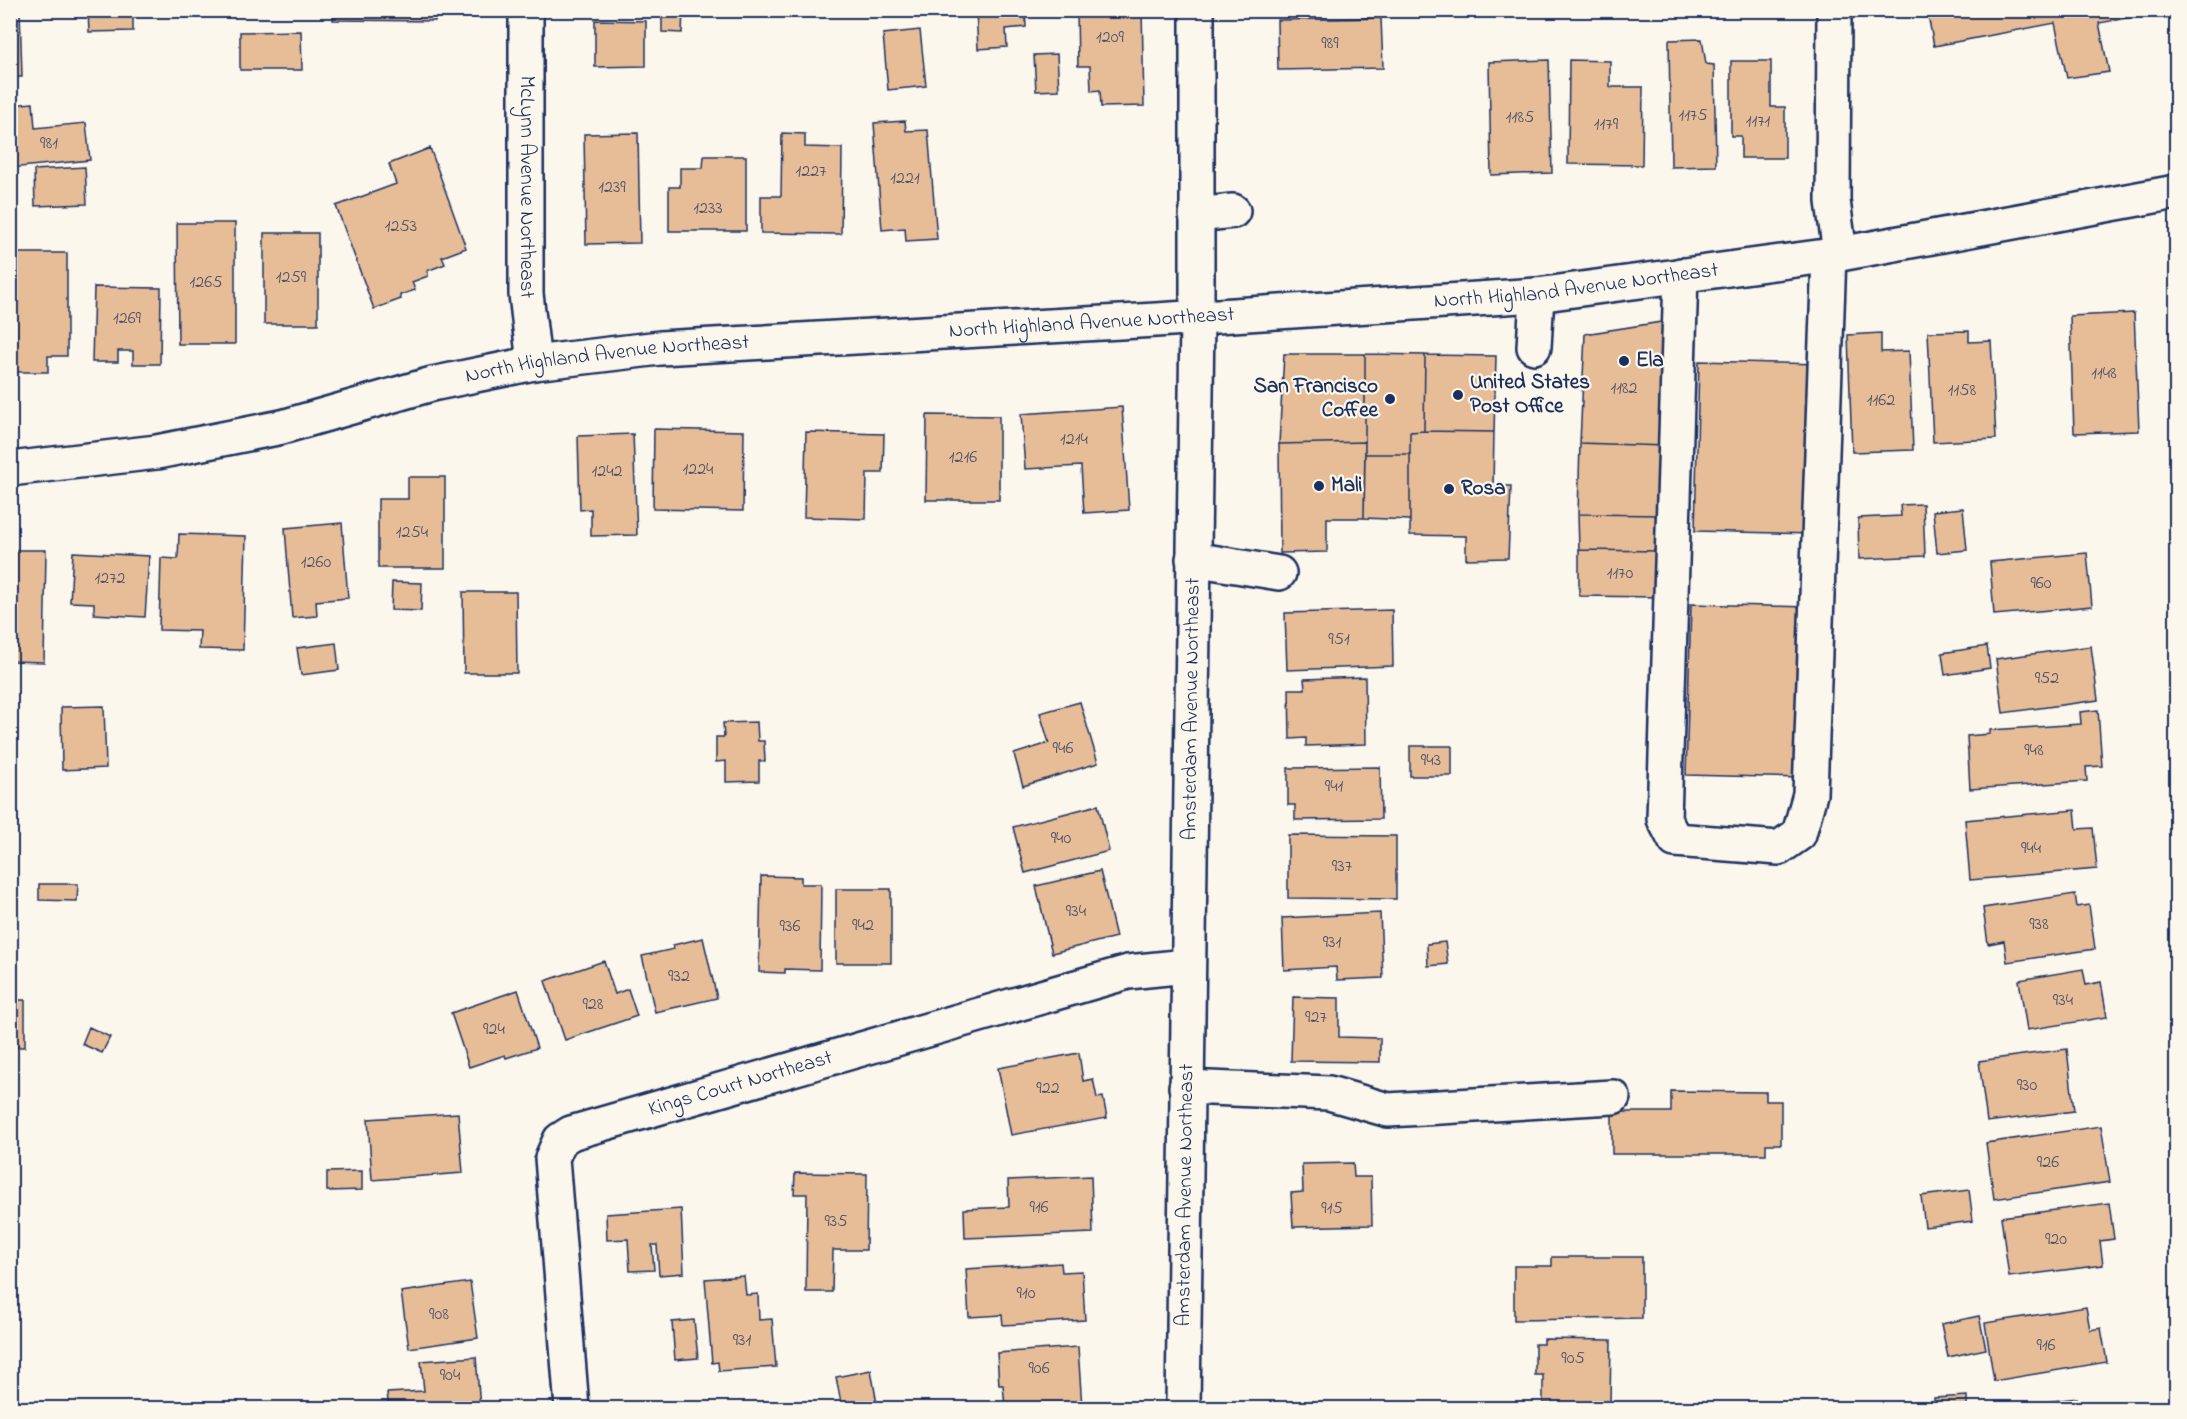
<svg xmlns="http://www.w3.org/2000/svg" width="2187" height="1419" font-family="'Indie Flower',sans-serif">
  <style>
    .building { fill: #e7bd97; stroke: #1b2f5e; stroke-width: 1.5 }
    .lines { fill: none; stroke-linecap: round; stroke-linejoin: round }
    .minor-casing { stroke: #1b2f5e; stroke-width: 38 }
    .minor { stroke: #fbf7ec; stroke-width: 33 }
    .poi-dot { fill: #1b2f5e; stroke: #fbf7ec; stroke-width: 2 }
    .labels { text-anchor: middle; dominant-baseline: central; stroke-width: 4.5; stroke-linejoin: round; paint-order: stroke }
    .number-label { font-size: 18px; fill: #4e526c }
    .street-label { font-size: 21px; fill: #1b2f5e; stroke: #fbf7ec }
    .poi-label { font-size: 21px; font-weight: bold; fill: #1b2f5e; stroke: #fbf7ec; text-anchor: start }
  </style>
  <rect width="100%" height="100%" fill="#fbf7ec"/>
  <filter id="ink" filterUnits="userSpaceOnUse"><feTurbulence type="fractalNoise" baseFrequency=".0167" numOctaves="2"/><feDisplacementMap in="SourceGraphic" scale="12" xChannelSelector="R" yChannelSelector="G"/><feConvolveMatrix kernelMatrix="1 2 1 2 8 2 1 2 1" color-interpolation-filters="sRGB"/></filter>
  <g filter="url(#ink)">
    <path class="building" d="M10 10H20L22 77H10Z
      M88 10H133V31L89 32Z
      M333 10H435V21L333 20Z
      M662 10H683L682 33 662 32Z
      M976 10H1025L1026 27 1006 29 1007 47 978 49Z
      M1077 10H1142L1144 106 1101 107 1100 90 1091 91 1090 66H1078Z
      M1927 10H2132L2133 17 2099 23 2109 72 2067 78 2055 23 1934 46Z
      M1381 18 1383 68 1278 70 1277 20Z
      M595 20 646 21V66L595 67Z
      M920 30 926 86 888 90 883 34Z
      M301 31 302 70H240V32Z
      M1702 39 1706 64 1714 65 1716 166 1671 167 1669 40Z
      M1057 54 1059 90 1036 91 1034 55Z
      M1549 60 1552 173 1491 175 1489 62Z
      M1569 60 1610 61V87H1643L1642 165 1568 164Z
      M1731 61H1771V107H1785V158H1741V136H1731Z
      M33 103 35 128 86 123 90 160 10 168V105Z
      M905 121 906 131 928 130 937 239 906 241 905 228 882 230 874 123Z
      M638 133 640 243 586 244 584 134Z
      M782 133 805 134V147L842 148 841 234 761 233V196H781Z
      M430 148 466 248 442 257 445 264 427 271 428 276 412 282 415 290 400 295 401 299 374 309 336 206 396 184 389 164Z
      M704 156H746V231H669V187H680V168H703Z
      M85 167 87 204 35 206 34 170Z
      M177 223H235V344H178Z
      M264 233H318V324H264Z
      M12 253H67V356H48V372H12Z
      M94 287 161 288 160 364H133V351H118V362H92Z
      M2134 313 2139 431 2074 433 2070 316Z
      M1668 321 1665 446 1580 443 1585 334Z
      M1969 331V342L1991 341 1996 439 1933 442 1928 332Z
      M1881 333V352L1909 351 1913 450 1852 452 1848 335Z
      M1284 354H1365V442L1279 444Z
      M1365 354 1425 355 1424 431 1410 432V454H1365Z
      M1425 355 1496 356 1494 432 1424 431Z
      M1699 361 1818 364 1814 534 1695 531Z
      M1122 407 1129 510 1084 513 1081 466 1025 469 1021 414Z
      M927 415 999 416V500H926Z
      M654 429 744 431 743 511 653 509Z
      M1424 431 1494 432 1493 486H1511L1508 558 1466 559V536L1410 535V432Z
      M806 432 884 434 883 473H867L866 519 804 517Z
      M633 434 637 535 591 536V509L580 510 578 436Z
      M1365 442 1364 518H1327V552L1280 553 1279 444Z
      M1580 443 1665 446 1663 515 1578 514Z
      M1365 454H1410V520L1364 518Z
      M408 477H445V568H378V499H408Z
      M1923 504 1925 556 1859 559 1858 518 1901 516 1900 505Z
      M1963 508 1967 550 1937 553 1933 511Z
      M1578 514 1663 515 1662 551 1579 550Z
      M342 523 348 598 316 601 317 616 292 618 285 528Z
      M179 534 246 536 243 650 199 649 200 631 159 630 161 558 178 559Z
      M10 550H46L44 662 10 661Z
      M1579 550 1662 551 1661 597 1579 596Z
      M73 552 149 556 145 617 94 614V603L70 602Z
      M2087 553 2092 606 1994 615 1990 562Z
      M392 582 422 583 421 611 391 610Z
      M463 592H516L517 673H464Z
      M1691 604 1809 607 1805 778 1686 775Z
      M1392 610 1393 666 1287 670 1285 613Z
      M336 643 339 670 301 675 297 648Z
      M1987 646 1990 668 1945 675 1942 653Z
      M2091 646 2098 700 2003 713 1996 659Z
      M1365 677 1366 744 1306 746V738L1290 739 1289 689H1305L1304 679Z
      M1080 702 1098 763 1023 786 1014 754 1049 743 1040 713Z
      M104 706 106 768 62 770 61 707Z
      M2098 710 2102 766 2086 767 2087 781 1970 789 1967 736 1990 734V730L2081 724 2080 712Z
      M757 722 758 741H764L765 761H759V781L726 782V761L716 762V737H724L723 723Z
      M1410 746H1452V776H1410Z
      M1380 767 1381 819 1295 820V805H1288V768Z
      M1098 805 1109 851 1025 873 1013 827Z
      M2075 810 2077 829 2093 828 2097 869 1970 880 1965 820Z
      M1288 835 1396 836V899L1288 898Z
      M1100 871 1116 937 1052 953 1036 886Z
      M761 876 801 877V884H821L820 970 785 969V973L759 972Z
      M39 884H78L77 901 39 900Z
      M836 889H891V963H836Z
      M2075 894 2077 907 2089 905 2095 949 2007 962 2004 941 1988 944 1983 908Z
      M1380 913 1383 978 1337 980 1336 967 1284 970 1282 918Z
      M703 938 717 998 655 1012 642 956 674 949 673 945Z
      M1445 942 1448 964 1428 966 1427 944Z
      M604 961 615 994 628 989 637 1016 565 1040 545 981Z
      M2083 969 2086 985 2101 982 2107 1017 2027 1030 2019 980Z
      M518 990 537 1048 506 1058 505 1055 469 1067 451 1013Z
      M1293 997 1339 998V1037L1380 1038V1062L1291 1061Z
      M10 1000H25V1047H10Z
      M89 1027 110 1037 102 1053 82 1044Z
      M2067 1049 2074 1111 1987 1122 1979 1061Z
      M1079 1053 1083 1081 1093 1079 1097 1098 1103 1097 1107 1118 1011 1135 998 1068Z
      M1671 1091 1766 1092V1101H1781V1144H1766V1154H1612V1112H1671Z
      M458 1113 463 1173 372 1180 368 1119Z
      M2101 1126 2110 1182 1994 1199 1986 1143Z
      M1353 1163 1354 1177H1371L1372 1225 1293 1227 1291 1193 1303 1192 1302 1164Z
      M362 1171V1190L327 1191V1172Z
      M795 1173 867 1174 866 1250H833L832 1292H806L807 1194H794Z
      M1091 1176 1093 1233 965 1238 964 1209 1009 1207 1008 1180Z
      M1969 1190 1973 1221 1925 1227 1921 1196Z
      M2109 1203 2114 1239 2100 1241 2103 1265 2009 1277 2001 1217Z
      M681 1209 684 1273 659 1275 657 1245H652L654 1270 630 1271 628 1239 607 1240 606 1214Z
      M10 1248H16V1284H10Z
      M1552 1257H1642V1318L1514 1320V1266H1552Z
      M1061 1263 1062 1272 1082 1271 1085 1320 1003 1325 1002 1315 969 1317 966 1269Z
      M744 1276 746 1295 758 1294 759 1320 772 1319 776 1367 719 1371 718 1362 712 1363 705 1279Z
      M470 1282 478 1338 409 1348 401 1292Z
      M2086 1307 2090 1330 2101 1328 2107 1362 1994 1381 1985 1323Z
      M1979 1316 1986 1349 1948 1357 1941 1324Z
      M694 1320 698 1358 675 1360 672 1322Z
      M1544 1339 1611 1340 1610 1405 1543 1403V1375H1535V1344H1544Z
      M1078 1347 1082 1408H1016L1015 1405 1005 1406 1003 1385H999L997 1353Z
      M476 1357 480 1408H389L387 1393 424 1391 421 1361Z
      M871 1370 877 1404 856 1408H842L836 1377Z
      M1967 1396V1408H1935L1934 1398Z
      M2077 1398 2078 1408H2011V1406Z"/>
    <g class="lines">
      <g class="minor-casing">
        <g id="minor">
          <path id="s1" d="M526 10V294L534 363"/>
          <path d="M1834 10 1833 201 1840 254"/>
          <path d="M1196 215 1233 211"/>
          <path d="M1681 275 1664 819 1675 840 1779 848 1799 834 1810 794 1829 255"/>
          <path d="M1534 347 1537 295"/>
          <path id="s2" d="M10 469 157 452 282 427 432 384 534 363 660 348 1156 320 1537 295 1840 254 2176 192"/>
          <path d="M1193 559 1279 573"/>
          <path d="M1186 1087 1329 1093 1388 1110 1613 1097"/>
          <path id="s3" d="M572 1408 552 1158 560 1140 571 1133 1128 972 1187 966"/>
          <path id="s4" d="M1183 1408 1197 317V10"/>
        </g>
      </g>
      <use href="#minor" class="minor"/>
    </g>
  </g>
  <g class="poi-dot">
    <circle cx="1624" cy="361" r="6"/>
    <circle cx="1458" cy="395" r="6"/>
    <circle cx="1390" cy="399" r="6"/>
    <circle cx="1319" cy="486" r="6"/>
    <circle cx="1449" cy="489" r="6"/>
  </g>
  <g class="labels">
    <g class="number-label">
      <text x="1110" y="38">1209</text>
      <text x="1330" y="44">989</text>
      <text x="1693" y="116">1175</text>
      <text x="1520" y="118">1185</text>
      <text x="1758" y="122">1171</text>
      <text x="1606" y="125">1179</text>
      <text x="49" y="144">981</text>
      <text x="811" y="172">1227</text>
      <text x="905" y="179">1221</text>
      <text x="612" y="188">1239</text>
      <text x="708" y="209">1233</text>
      <text x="401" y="227">1253</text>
      <text x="291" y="278">1259</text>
      <text x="206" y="283">1265</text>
      <text x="127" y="319">1269</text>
      <text x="2104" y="374">1148</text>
      <text x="1624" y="389">1182</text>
      <text x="1962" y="391">1158</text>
      <text x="1881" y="401">1162</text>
      <text x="1074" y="440">1214</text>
      <text x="963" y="458">1216</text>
      <text x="698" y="470">1224</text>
      <text x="607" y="472">1242</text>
      <text x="412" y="533">1254</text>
      <text x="316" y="563">1260</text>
      <text x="1620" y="574">1170</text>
      <text x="110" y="579">1272</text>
      <text x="2041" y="584">960</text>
      <text x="1339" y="640">951</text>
      <text x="2047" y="679">952</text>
      <text x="1063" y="749">946</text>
      <text x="2034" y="751">948</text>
      <text x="1431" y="761">943</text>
      <text x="1334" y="787">941</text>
      <text x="1061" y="839">940</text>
      <text x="2031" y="849">944</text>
      <text x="1342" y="867">937</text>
      <text x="1076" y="912">934</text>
      <text x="2039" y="925">938</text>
      <text x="863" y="926">942</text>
      <text x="790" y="927">936</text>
      <text x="1332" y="943">931</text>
      <text x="679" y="977">932</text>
      <text x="2063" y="1001">934</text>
      <text x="593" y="1005">928</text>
      <text x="1316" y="1018">927</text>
      <text x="494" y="1030">924</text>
      <text x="2027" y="1086">930</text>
      <text x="1048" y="1089">922</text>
      <text x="2048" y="1163">926</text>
      <text x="1039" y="1208">916</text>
      <text x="1332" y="1209">915</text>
      <text x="836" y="1222">935</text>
      <text x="2056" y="1240">920</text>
      <text x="1026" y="1294">910</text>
      <text x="439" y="1315">908</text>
      <text x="742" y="1341">931</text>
      <text x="2046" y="1346">916</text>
      <text x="1573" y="1359">905</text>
      <text x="1039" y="1369">906</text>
      <text x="450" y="1376">904</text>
    </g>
    <g class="street-label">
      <text stroke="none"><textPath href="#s1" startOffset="177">McLynn Avenue Northeast</textPath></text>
      <text stroke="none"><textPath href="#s2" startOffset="1581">North Highland Avenue Northeast</textPath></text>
      <text stroke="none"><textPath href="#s2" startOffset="1095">North Highland Avenue Northeast</textPath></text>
      <text stroke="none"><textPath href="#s2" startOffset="609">North Highland Avenue Northeast</textPath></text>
      <text stroke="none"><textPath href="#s4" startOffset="699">Amsterdam Avenue Northeast</textPath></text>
      <text stroke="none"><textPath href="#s3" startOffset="460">Kings Court Northeast</textPath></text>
      <text stroke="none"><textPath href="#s4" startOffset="213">Amsterdam Avenue Northeast</textPath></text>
    </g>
    <g class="poi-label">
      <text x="1636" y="361">Ela</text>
      <text x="1470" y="383">United States<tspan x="1470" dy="24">Post Office</tspan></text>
      <text x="1378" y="387" text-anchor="end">San Francisco<tspan x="1378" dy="24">Coffee</tspan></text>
      <text x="1331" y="486">Mali</text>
      <text x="1461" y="489">Rosa</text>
    </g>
  </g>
  <rect width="2187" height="1419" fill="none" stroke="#fbf7ec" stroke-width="36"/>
  <rect x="18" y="18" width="2151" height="1383" fill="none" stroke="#1b2f5e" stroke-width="2" filter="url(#ink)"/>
</svg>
